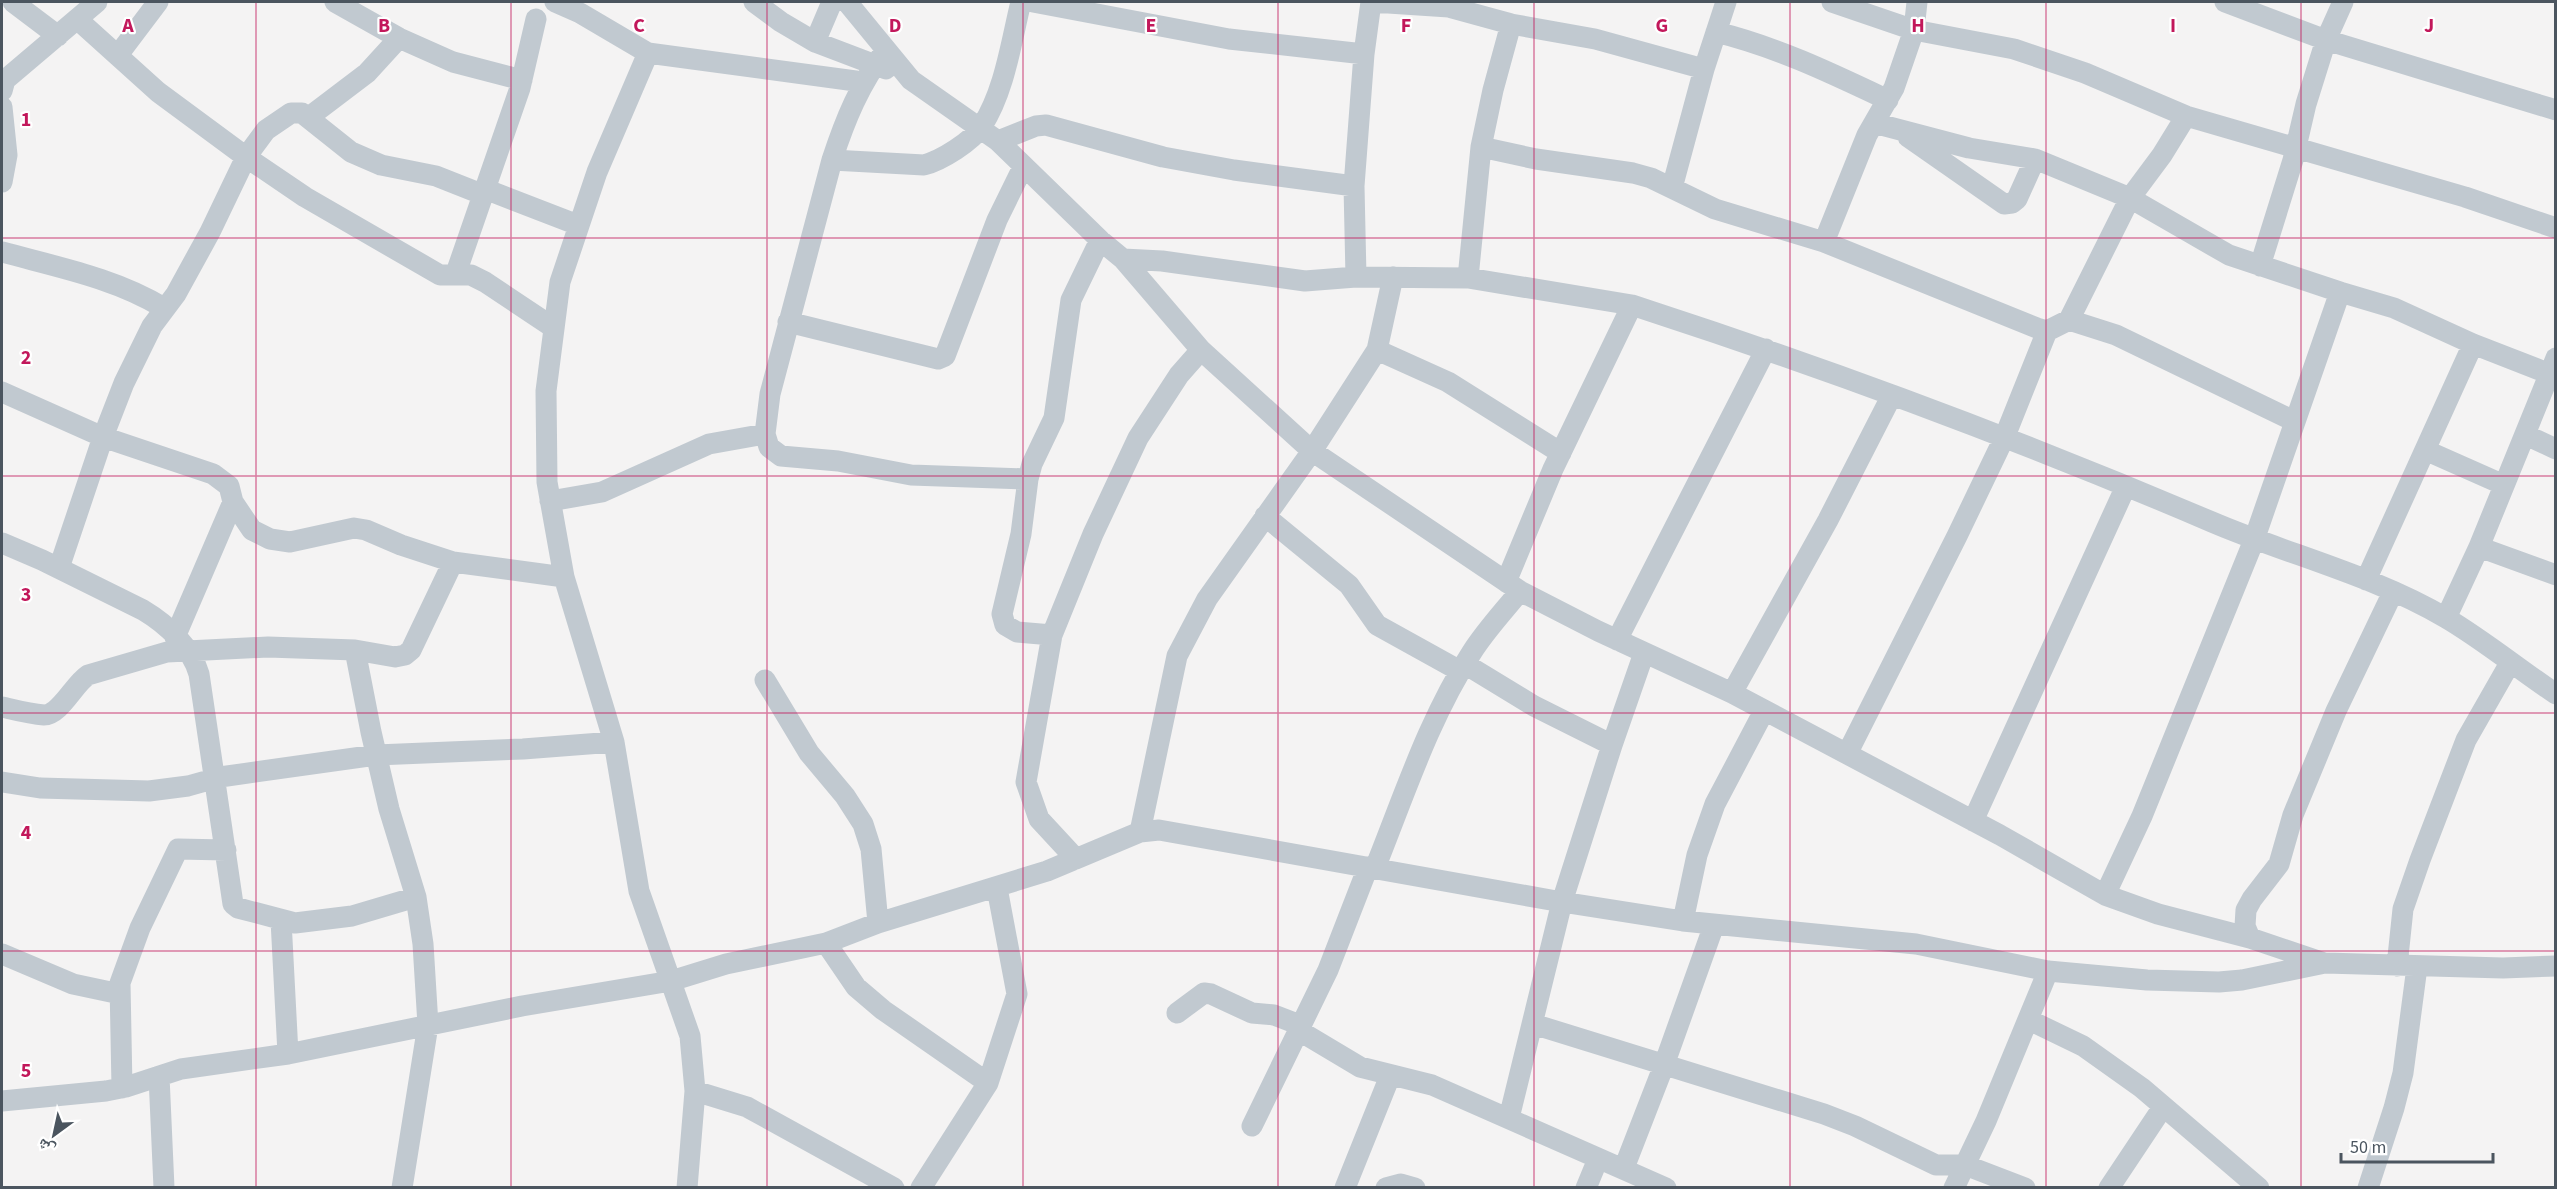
<svg xmlns="http://www.w3.org/2000/svg" width="2557" height="1189" font-family="'Source Sans 3','Noto Naskh Arabic',sans-serif">
  <style>
    .lines { fill: none; stroke-linecap: round; stroke-linejoin: round }
    .minor { stroke: #c1c9d0; stroke-width: 21 }
    .grid { fill: none; stroke: #c2185b; stroke-width: 1.5; stroke-opacity: 0.55 }
    .grid-label { font-size: 20px; text-anchor: middle; font-weight: bold; fill: #c2185b; stroke: #fff; stroke-width: 4.5; stroke-linejoin: round; paint-order: stroke }
  </style>
  <rect width="100%" height="100%" fill="#f4f3f3"/>
  <g class="lines">
    <path class="minor" d="M13 2 58 36
      M335 2 399 38 453 62 522 80
      M555 2 580 13 648 53 863 82
      M754 2 781 22 815 42 886 69
      M847 2 911 80 998 141 1100 240 1123 259 1162 261 1305 281 1356 277 1468 278 1632 305 1650 311C1840 373 2027 443 2212 522 2289 555 2373 575 2446 618 2482 639 2520 670 2556 694
      M1033 2 1229 39 1364 54
      M1373 2 1449 7 1511 24 1595 39 1704 69
      M1832 2 1914 30 2014 49 2085 73 2186 116 2465 197 2556 228
      M2225 2 2326 40 2556 110
      M77 19 158 92 246 157 305 197 440 275H471L485 282 554 328
      M1716 32C1777 47 1831 73 1888 100
      M815 42 832 2
      M886 50C860 83 845 120 832 160L770 394 765 434 769 447 781 456 838 461 911 475 1028 479
      M648 53 597 172 560 282 546 391 547 482 564 577 614 742 639 891 690 1036 695 1091 687 1188
      M118 55 158 2
      M2 91 5 80 97 2
      M2 107 7 155 2 182
      M309 117 367 73 399 38
      M1874 123 1969 148 2035 159 2130 198 2229 255 2340 292 2394 308 2473 344 2550 374
      M1908 137 2004 204 2012 203 2017 199 2035 159
      M998 141 1036 126 1046 125 1163 157 1234 170 1354 186
      M1481 147 1536 159 1633 173 1651 178 1715 209 1824 242 2037 328 2047 331 2069 320 2116 335 2294 421
      M832 160 924 165C942 160 971 142 982 126 1005 90 1011 42 1021 2
      M1672 188 1704 69 1726 2
      M485 189 578 225
      M1824 242 1867 135 1894 88 1914 30 1917 2
      M2 252C57 267 115 278 164 308
      M1123 259 1201 350 1312 451 1520 591 1598 631 1732 693 2000 835 2105 895 2158 914 2250 938 2324 963
      M2260 266 2293 160 2306 104 2326 40 2343 2
      M456 273 520 88 536 19
      M1356 277 1354 186 1364 54 1371 2
      M1468 278 1481 147 1493 90 1511 24
      M2069 320 2130 198 2162 155 2186 116
      M788 322 938 359 945 356 997 220 1023 167
      M1377 350 1448 382 1561 453
      M2 392 103 437 213 474 229 486 233 502 252 530 270 539 290 542 354 528 366 530 401 545 453 562 564 577
      M2526 435 2556 449
      M2425 450 2504 485
      M550 501 602 492 709 444 765 434
      M1265 516 1349 585 1377 625 1460 671
      M2 543 42 560 143 610C168 625 191 647 199 674L233 904 238 908 295 923 352 916 416 897
      M2479 547 2556 575
      M59 568 103 437 124 383 152 326 176 294 210 232 246 157 266 130 291 113H302L351 152 381 165 436 176 484 195
      M2366 580 2473 344
      M1506 582 1553 469 1632 305
      M2446 618 2479 547 2556 358
      M1052 635 1017 632 1005 625 1002 614 1021 534 1028 479 1032 464 1054 418 1071 300 1100 240
      M175 637 233 502
      M1617 640 1766 349
      M355 650 371 732 389 809 416 897 423 944 428 1025 402 1188
      M1465 664 1534 706 1612 745
      M765 680 809 753 845 796 863 824 871 849 878 923
      M1732 693 1828 520 1892 395
      M2 707C15 710 30 714 44 715 60 715 74 684 88 675L167 652 268 647 355 650 395 657 405 655 411 650 453 562
      M1847 754 1957 536 2005 436 2047 331
      M2 782 40 788 149 791 188 786 220 777 376 755 523 749 614 742
      M1973 821 2126 486
      M1140 832 1177 656 1207 599 1312 451 1377 350 1393 277
      M1076 859 1039 819 1026 782 1052 635 1093 534 1138 438 1179 375 1201 350
      M1375 868C1404 796 1429 718 1472 652 1486 630 1504 611 1520 591
      M2105 895 2142 816 2254 540 2340 292
      M281 920 288 1054
      M1683 921 1697 855 1715 804 1764 711
      M2250 938 2245 926 2246 910 2252 899 2279 864 2293 815 2336 711 2393 592
      M826 943 856 987 883 1010 988 1083
      M2 954 73 984 120 994
      M2397 966 2403 909 2420 860 2466 740 2510 663
      M1177 1013 1204 993 1211 994 1252 1013 1274 1015 1300 1025
      M2029 1020 2083 1046 2142 1088 2259 1188
      M1533 1024 1824 1114 1855 1126 1936 1165H1965L2025 1188
      M1298 1030 1360 1067 1432 1085 1666 1188
      M159 1076 164 1188
      M122 1088 120 983 140 928 178 849 226 850
      M695 1091 747 1107 894 1188
      M2 1101 106 1091 126 1087 181 1069 288 1054 522 1006 671 981 726 964 826 943 878 923 1047 871 1140 832 1159 830 1562 902 1683 921 1916 944 2048 971 2147 980 2219 982 2242 980 2325 963 2503 968 2556 966
      M1509 1118 1562 902 1612 745 1644 653
      M1252 1126 1328 970 1368 867
      M1624 1168 1664 1065 1714 925
      M921 1188 988 1083 1017 994 997 888
      M1345 1188 1390 1076
      M1386 1188 1401 1184 1415 1188
      M1586 1188 1598 1159
      M1954 1188 1986 1121 2048 971
      M2109 1188 2163 1107
      M2368 1188 2394 1108 2403 1073 2417 967"/>
  </g>
  <path class="grid" d="M256 2V1188M511 2V1188M767 2V1188M1023 2V1188M1278 2V1188M1534 2V1188M1790 2V1188M2046 2V1188M2301 2V1188M2 238H2556M2 476H2556M2 713H2556M2 951H2556"/>
  <g class="grid-label">
    <text x="128" y="32">A</text>
    <text x="384" y="32">B</text>
    <text x="639" y="32">C</text>
    <text x="895" y="32">D</text>
    <text x="1151" y="32">E</text>
    <text x="1406" y="32">F</text>
    <text x="1662" y="32">G</text>
    <text x="1918" y="32">H</text>
    <text x="2173" y="32">I</text>
    <text x="2429" y="32">J</text>
    <text x="26" y="126">1</text>
    <text x="26" y="364">2</text>
    <text x="26" y="601">3</text>
    <text x="26" y="839">4</text>
    <text x="26" y="1077">5</text>
  </g>
  <rect width="2557" height="1189" fill="none" stroke="#4b555f" stroke-width="6"/>
  <g transform="translate(54 1135) rotate(213)" stroke="#ffffff" stroke-width="4.5" paint-order="stroke">
  <path d="M0-4.5L10 22L0 15L-10 22Z" fill="#4b555f"/>
  <text y="-9" font-size="16" font-weight="bold" text-anchor="middle" fill="#4b555f">ش</text>
  </g>
  <path d="M2341 1153v9h152v-9" fill="none" stroke="#4b555f" stroke-width="3"/>
  <text x="2350" y="1153" font-size="18" fill="#4b555f" stroke="#ffffff" stroke-width="4.5" paint-order="stroke">50 m</text>
</svg>
